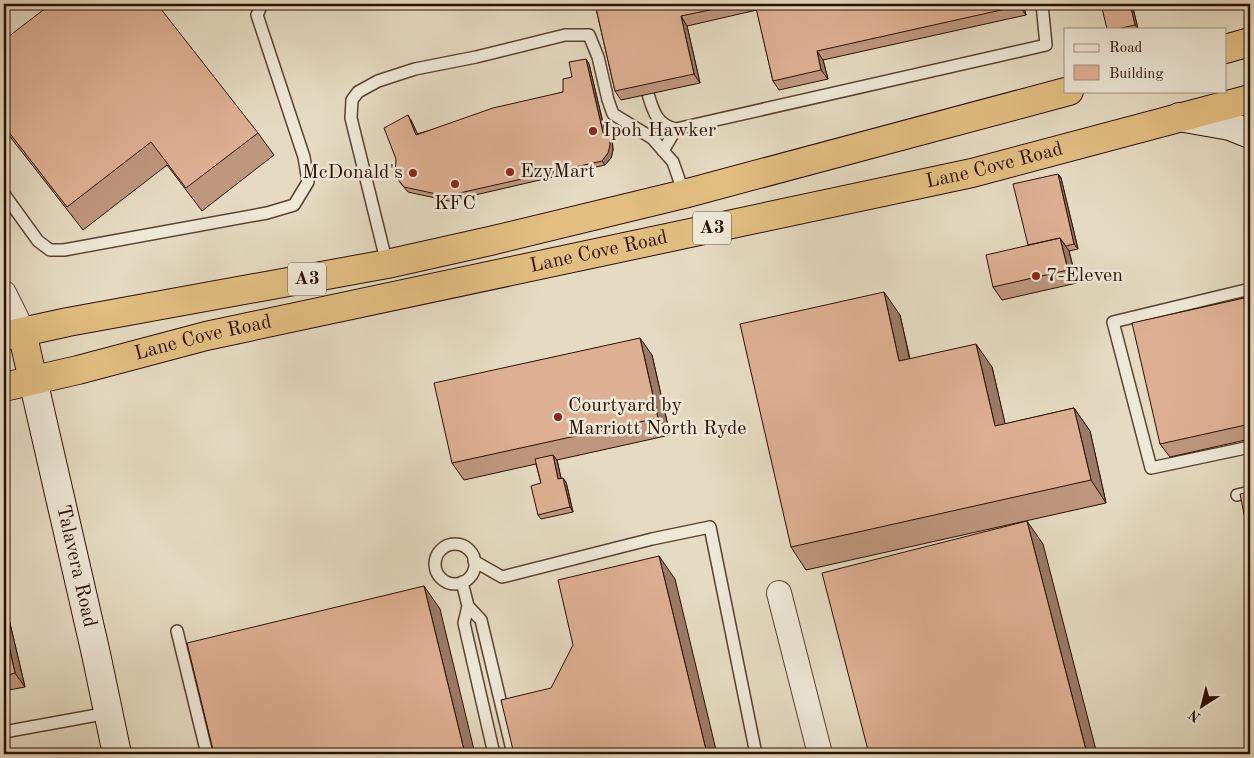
<svg xmlns="http://www.w3.org/2000/svg" width="1254" height="758" font-family="'Old Standard TT',serif">
  <style>
    .lines { fill: none; stroke-linecap: round; stroke-linejoin: round }
    .lane-casing { stroke: #5a4231; stroke-width: 14 }
    .street-casing { stroke: #5a4231; stroke-width: 26 }
    .secondary-casing { stroke: #2b0f01; stroke-width: 30 }
    .highway-casing { stroke: #2b0f01; stroke-width: 30 }
    .lane { stroke: #eee8d7; stroke-width: 11 }
    .street { stroke: #eee8d7; stroke-width: 24 }
    .secondary { stroke: #eee8d7; stroke-width: 28 }
    .highway { stroke: #e2be81; stroke-width: 28 }
    .wall { fill: #bf977e; stroke: #2b0f01 }
    .shaded-wall { fill: #9b7b67; stroke: #2b0f01 }
    .building { fill: #deb093; stroke: #2b0f01 }
    .poi-dot { fill: #8f2418; stroke: #eee8d7; stroke-width: 2 }
    .labels { text-anchor: middle; dominant-baseline: central; stroke-width: 5; stroke-linejoin: round; paint-order: stroke }
    .shield { fill: #eee8d7; stroke: #665041; stroke-width: 1 }
    .shield-label { font-size: 19px; font-weight: bold; fill: #2b0f01 }
    .poi-label { font-size: 20px; fill: #2b0f01; stroke: #eee8d7; text-anchor: start }
    .street-label { font-size: 20px; fill: #2b0f01; stroke: #eee8d7 }
  </style>
  <rect width="100%" height="100%" fill="#e5dbc2"/>
  <filter id="stains"><feTurbulence type="fractalNoise" baseFrequency=".004" numOctaves="4"/><feColorMatrix values="0 0 0 0 .2 0 0 0 0 .09 0 0 0 0 .02 0 0 0 .5 -.17"/></filter>
  <radialGradient id="worn" r=".72"><stop offset=".6" stop-color="#630" stop-opacity="0"/><stop offset="1" stop-color="#630" stop-opacity=".3"/></radialGradient>
  <g class="lines">
    <g class="lane-casing">
      <path id="lane" d="M648 94C653 111 657 125 676 129L1046 45 1042 4
        M663 151 676 129
        M4 194 38 241 50 250H64L267 213 294 205 308 182 304 157 257 15 262 4
        M387 264 351 118 352 100 358 92 378 81 415 69 476 57 565 35H589L598 57 608 100 613 114 652 138 673 162 684 194
        M1250 289 1113 322 1151 468 1250 447
        M1237 495 1250 492
        M435 564a20 20 0 1 1 40 0a20 20 0 1 1-40 0Z
        M474 561 502 577 652 539 710 527 756 754
        M462 582 468 606 464 623 494 754
        M468 606 481 620 513 754
        M177 631 207 754
        M4 732 108 713"/>
    </g>
    <g class="street-casing">
      <path id="street" d="M4 293 16 317 22 332
        M779 593 820 754"/>
    </g>
    <g class="secondary-casing">
      <g id="secondary">
        <path d="M1179 117 1230 126 1250 134"/>
        <path id="s1" d="M33 380 96 654 117 754"/>
      </g>
    </g>
    <g class="highway-casing">
      <g id="highway">
        <path d="M1225 49 1250 42"/>
        <path d="M22 332 33 380"/>
        <path d="M4 336 68 322 387 264 490 241 684 194 1069 91"/>
        <path id="s2" d="M4 387 78 370 206 336 972 173 1250 99"/>
      </g>
    </g>
    <use href="#lane" class="lane"/>
    <use href="#street" class="street"/>
    <use href="#secondary" class="secondary"/>
    <use href="#highway" class="highway"/>
  </g>
  <path class="wall" d="M595 4H1023L1026 15 823 60 828 79 779 90 773 81 757 10 687 26 700 83 621 100 615 91Z
    M1055 4H1073L1057 7Z
    M1132 4 1138 29H1107Z
    M4 40 258 133 274 155 202 211 167 165 83 230 4 129Z
    M586 59 589 64 606 135 612 137 613 150 611 158 605 165 449 201 408 192 398 180 411 120 417 134 563 92 572 77Z
    M1058 174 1061 178 1078 249 1069 251 1077 283 1002 300 993 287 1028 245Z
    M1250 307V439L1170 457 1160 444Z
    M900 315 910 359 992 367 1005 424 1074 408 1090 431 1106 503 806 570 791 547Z
    M652 355 670 435 557 460 561 478 566 482 573 512 541 519 538 515 541 483 536 464 464 480 452 463Z
    M1250 492V529L1246 524Z
    M4 598 25 687 4 691Z"/>
  <path class="shaded-wall" d="M1019 4H1023L1026 15 1019 6Z
    M1130 4H1132L1138 29 1135 25Z
    M681 16 687 26 700 83 694 74Z
    M817 51 823 60 828 79 821 70Z
    M586 59 589 64 607 141 604 137Z
    M408 115 411 120 420 139 416 135Z
    M609 133 612 137 613 150 611 158 605 165 602 161Z
    M1058 174 1061 178 1078 249 1074 244Z
    M1060 238 1069 251 1077 283 1068 270Z
    M884 292 900 315 915 384 899 361Z
    M1244 298 1250 307V325Z
    M640 338 652 355 670 435 658 418Z
    M976 344 992 367 1011 449 995 426Z
    M1074 408 1090 431 1106 503 1091 480Z
    M553 455 557 460 562 483 558 479Z
    M563 478 566 482 573 512 570 507Z
    M1027 521 1043 544 1097 754H1087Z
    M659 556 675 579 717 754H707Z
    M424 586 440 609 475 754H465Z
    M4 598 25 687 15 673 4 624Z"/>
  <path class="building" d="M51 4H157L258 133 186 188 151 142 67 207 4 126V40Z
    M595 4H738L681 16 694 74 615 91Z
    M755 4H1019V6L817 51 821 70 773 81Z
    M1101 4H1130L1135 25 1117 29H1107Z
    M586 59 604 137 609 133 610 145 608 153 602 161 446 196 404 187 395 175 396 159 384 128 408 115 416 135 493 108 563 92V79L572 77 569 62Z
    M1058 174 1074 244 1066 246 1060 238 1028 245 1013 184Z
    M1060 238 1068 270 993 287 986 255Z
    M884 292 899 361 976 344 995 426 1074 408 1091 480 791 547 740 324Z
    M1244 298 1250 325V424L1160 444 1132 323Z
    M640 338 658 418 452 463 434 383Z
    M553 455 558 479 563 478 570 507 538 515 531 486 541 483 535 459Z
    M1250 492V523L1246 524 1240 494Z
    M1027 521 1087 754H869L822 573Z
    M659 556 707 754H514L501 700 551 688 573 645 558 580Z
    M424 586 465 754H214L187 643Z
    M4 624 15 673 4 676Z"/>
  <g class="poi-dot">
    <circle cx="593" cy="131" r="5"/>
    <circle cx="510" cy="172" r="5"/>
    <circle cx="413" cy="173" r="5"/>
    <circle cx="455" cy="184" r="5"/>
    <circle cx="1036" cy="276" r="5"/>
    <circle cx="558" cy="417" r="5"/>
  </g>
  <g class="labels">
    <g class="shield">
      <rect x="693" y="211.5" width="38" height="33" rx="4"/>
      <rect x="288" y="262.5" width="38" height="33" rx="4"/>
    </g>
    <g class="shield-label">
      <text x="712" y="228">A3</text>
      <text x="307" y="279">A3</text>
    </g>
    <g class="poi-label">
      <text x="603" y="131">Ipoh Hawker</text>
      <text x="520" y="172">EzyMart</text>
      <text x="403" y="173" text-anchor="end">McDonald's</text>
      <text x="455" y="204" text-anchor="middle">KFC</text>
      <text x="1046" y="276">7-Eleven</text>
      <text x="568" y="406">Courtyard by<tspan x="568" dy="23">Marriott North Ryde</tspan></text>
    </g>
    <g class="street-label">
      <text stroke="none"><textPath href="#s2" startOffset="1015">Lane Cove Road</textPath></text>
      <text stroke="none"><textPath href="#s2" startOffset="610">Lane Cove Road</textPath></text>
      <text stroke="none"><textPath href="#s2" startOffset="205">Lane Cove Road</textPath></text>
      <text stroke="none"><textPath href="#s1" startOffset="191">Talavera Road</textPath></text>
    </g>
  </g>
  <rect width="1254" height="758" fill="none" stroke="#e5dbc2" stroke-width="20"/>
  <rect x="5" y="5" width="1244" height="748" fill="none" stroke="#2b0f01" stroke-width="2.5"/>
  <rect x="10" y="10" width="1234" height="738" fill="none" stroke="#2b0f01"/>
  <rect x="1064" y="28" width="162" height="65" fill="#eee8d7" stroke="#a09181"/>
  <rect x="1074" y="44" width="25" height="8" fill="#eee8d7" stroke="#a09181"/>
  <text x="1109" y="52" font-size="15" fill="#2b0f01">Road</text>
  <rect x="1074" y="65" width="25" height="15" fill="#deb093" stroke="#a09181"/>
  <text x="1109" y="78" font-size="15" fill="#2b0f01">Building</text>
  <g transform="translate(1202 706) rotate(216)" stroke="#eee8d7" stroke-width="4" paint-order="stroke">
  <path d="M0-4L9 19L0 12L-9 19Z" fill="#2b0f01"/>
  <text y="-8" font-size="14" font-weight="bold" text-anchor="middle" fill="#2b0f01">N</text>
  </g>
  <rect width="100%" height="100%" filter="url(#stains)"/>
  <rect width="100%" height="100%" fill="url(#worn)"/>
</svg>
